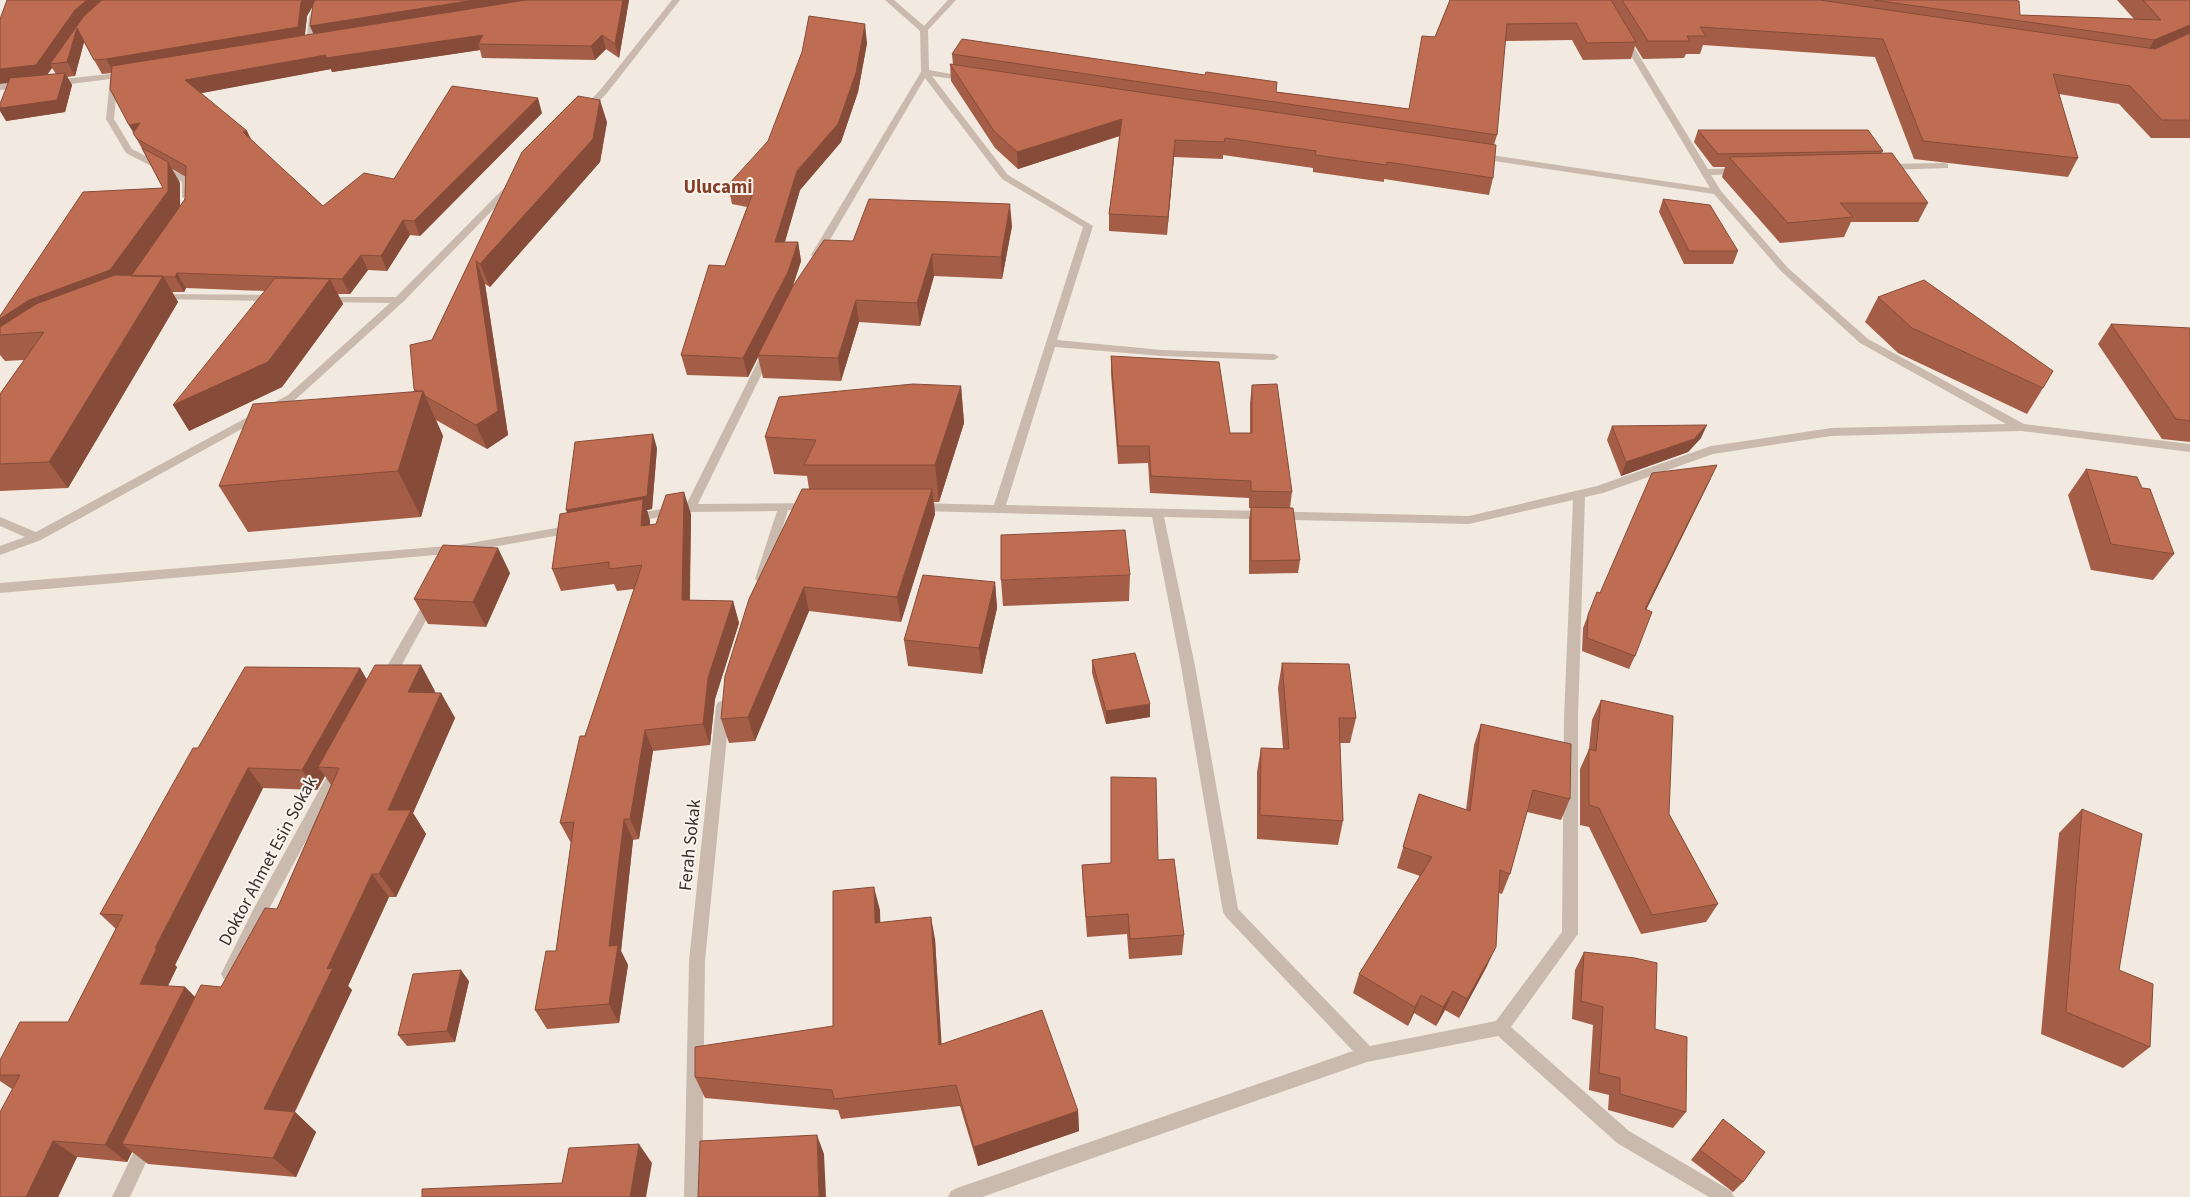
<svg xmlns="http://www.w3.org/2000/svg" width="2190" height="1197" font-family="'Source Sans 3',sans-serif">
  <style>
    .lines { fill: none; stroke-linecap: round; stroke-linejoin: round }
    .street { fill: #cabaad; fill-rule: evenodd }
    .wall { fill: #a45e47; fill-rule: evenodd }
    .shaded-wall { fill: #864c39 }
    .building { fill: #bf6d52; stroke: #864c39 }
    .labels { text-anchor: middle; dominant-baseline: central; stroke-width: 4; stroke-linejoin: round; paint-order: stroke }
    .street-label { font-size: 18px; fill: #382f2b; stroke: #faf4ed }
    .far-district-label { font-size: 19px; font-weight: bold; fill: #833f29; stroke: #faf4ed }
  </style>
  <rect width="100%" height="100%" fill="#f2eae1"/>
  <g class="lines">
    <path class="street" d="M317 0H325L317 17 314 45 310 47 306 45 309 17Z
      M672 0H680L607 93 589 112H583V108L601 89Z
      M885 0H894L924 26 948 0H956L928 30 929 70 968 77 972 79 968 81 932 76 1008 175 1093 226 1057 340 1162 350 1274 354 1279 357 1274 360 1162 356 1055 347 1006 505 1469 516 1597 486 1711 446 1831 428 2006 424 1860 343 1782 272 1714 194 1474 158 1473 156 1477 153 1710 188 1621 39 1625 37 1629 39 1708 169 1740 168 1745 171 1740 174 1711 175 1721 191 1788 268 1868 339 2024 424 2190 444V452L2021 431 1831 436 1713 454 1603 493 1585 497 1578 718V934L1511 1027 1629 1131 1731 1191 1734 1197H1709L1617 1143 1498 1036 1367 1062 982 1197H948L951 1191 957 1188 1353 1051 1226 917 1223 912 1181 666 1152 517 918 511 912 507 918 503 994 505 1083 227 1002 179 925 78 821 255 819 257H813L811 255 921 72 920 31ZM1573 500 1564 718 1562 932 1496 1021 1370 1046 1238 909 1195 666 1164 517 1469 524Z
      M127 72H130V76L118 78 114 119 132 149 190 179V199L187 200 182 197V182L126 153 106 119 110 79 55 86 51 83 55 80Z
      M22 82 25 83V87L0 90V84Z
      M1945 163 1948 164V168L1885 170 1880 167 1885 164Z
      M512 182 517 185 515 187 403 302 296 399 41 540 0 555V546L25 537 0 526V517L36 532 288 395 390 303 324 302 319 299 320 297H396L509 183Z
      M159 294 274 295 279 298 274 301 155 299V295Z
      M768 348 773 351 698 504 812 503 814 506 812 509 788 510 767 579 761 584 755 579 777 511 690 512 632 522 626 518 632 514 686 505 763 351Z
      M573 525 577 526 579 529 577 532 459 553 0 593V583L459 545Z
      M431 595 437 600 392 683H382L380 679 382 675 427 597Z
      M723 701 728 702 730 706 705 961 702 1197H684L689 961 716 706 718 702Z
      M338 763 343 765 345 769 263 920 234 979 229 981 224 979 221 974 253 910 333 765Z
      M147 1135 153 1137 155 1143 130 1197H112L141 1137Z"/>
  </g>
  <path class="wall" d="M7 0H629L619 58 606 49 595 60 482 58 480 50 332 72 331 69 200 93 247 131 250 139 323 206 394 179 542 113 420 236 410 235 387 271 368 270 350 294H338L343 304 282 387 189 431 265 291 186 288 184 292H172L178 302 68 488 0 491V394L24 360 5 361 0 355V327L163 188 110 89 111 73 102 74 84 42 75 76 67 77 72 85 65 112 6 121 8 83ZM313 6 310 26 314 34 305 35 307 16ZM52 68 56 74 47 75ZM172 169 186 177 185 199 180 207V183Z
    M1450 0H2014L2020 15 2134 19 2117 0H2190V138H2151L2119 104 2059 94 2078 158 2068 177 1914 159 1875 57 1703 45 1700 54H1686L1684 58 1643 59 1635 46 1631 59 1583 60 1572 40 1505 41 1497 135 1494 145 1493 178 1489 195 1384 179V182L1313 172V168L1223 155V159L1174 157 1167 235 1109 231V214L1120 136 1018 169 995 148 951 81 950 64 953 65 952 54 1276 92 1409 109 1435 37Z
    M867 43 858 92 841 142 800 190 785 242H798L801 261 793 286 853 241 1012 226 1002 279 934 276 920 326 859 322 841 381 763 378 758 357 748 377 687 375 681 355 725 266 747 207 732 204 728 185Z
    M607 122 600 162 490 287 485 284 508 435 487 449 436 420 443 436 421 517 248 532 219 486 414 391V389L432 340 522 152Z
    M1698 130 1883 151 1882 153 1928 203 1918 222H1851L1844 237 1780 243 1722 177 1725 167H1713L1694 142Z
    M1663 199 1738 251 1733 264H1684L1659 212Z
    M1878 297 2043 388 2027 414 1898 353 1865 322Z
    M2111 324 2190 328V442L2162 439 2098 344Z
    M1111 356 1230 433H1250V403L1252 385 1292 492 1290 508 1300 560 1298 573 1249 574V520L1251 508H1249V498L1150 493 1148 463 1118 464 1111 374Z
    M961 386 964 423 939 502H934L935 514 901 622 809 611 755 741 729 743 721 719 809 489 807 476 774 474 765 437Z
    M1612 426 1701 438 1688 452 1621 476 1607 440Z
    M657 448 652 509 647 510 650 521V525L656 524 691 514 690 600 733 601 739 623 715 699 710 745 653 751 639 839 633 840 621 951 628 965 619 1023 547 1029 535 1010 556 951 571 843 560 823 585 736 634 589 617 591 614 584 561 591 552 569Z
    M2086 469 2142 488 2174 554 2153 580 2091 570 2068 495Z
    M1711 478 1646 610 1635 656 1629 669 1582 651 1583 628 1597 592 1600 593Z
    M510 573 486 627 428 624 414 599Z
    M1130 575 1129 601 1003 606 1001 580Z
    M995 582 997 608 982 674 908 666 904 640Z
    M1092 660 1150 717 1106 724 1092 673Z
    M1282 663 1356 718 1350 743H1340L1343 821 1338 845 1257 839V772L1261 748 1283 749 1278 688Z
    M360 668 367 680 435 691 434 693H441L455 718 413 813 426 834 396 897H389L348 986 352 990 295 1112 316 1132 296 1177 148 1164 132 1152 127 1162 77 1157 58 1197H0L12 1089 0 1081V1060L68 1022 116 929 100 914 198 748ZM325 776 331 785 277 909 221 987 195 997 185 987 168 986 177 967 175 965 263 788 317 790Z
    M1601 700 1669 814 1718 904 1706 922 1641 934 1589 827 1580 825V769L1589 749 1592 720Z
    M1481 724 1570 799 1561 820 1527 812 1510 874 1502 894 1499 893 1487 966 1459 1018 1445 1010 1436 1026 1414 1013 1408 1026 1353 993 1359 974 1420 876 1397 868 1419 794 1466 810 1474 745Z
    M2082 809 2119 970 2150 1047 2123 1068 2041 1034 2059 833Z
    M1158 860 1184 935 1182 955 1129 959 1127 934 1087 937 1083 886 1082 865Z
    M880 910V923L935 939 941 1044 1078 1111 1079 1131 978 1166 960 1106 841 1119 838 1110 705 1098 695 1077 833 1026Z
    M1584 952 1655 1029 1686 1112 1673 1128 1608 1110 1609 1095 1589 1090 1593 1025 1572 1019 1575 970Z
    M469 981 455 1042 407 1046 398 1035Z
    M1723 1119 1743 1182 1733 1192 1691 1160Z"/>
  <path class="shaded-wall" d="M87 0H110L84 42 75 76 67 62 50 64 52 68 44 79 0 84V69Z
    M303 0H316L307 16 304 41 114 73 106 59 301 2Z
    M474 0H564L316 40 310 26Z
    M623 0H629L619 58 615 44Z
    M865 24 867 43 858 92 841 142 800 190 779 261 775 242 797 171Z
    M2190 25V37L2144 58 2154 40Z
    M483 35 478 44 480 50 332 72 331 69 192 95 185 80 326 55Z
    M602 35 606 49 595 60 591 46Z
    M65 73 72 85 65 112 6 121 0 111V108Z
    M538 98 542 113 420 236 414 221Z
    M600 100 607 122 600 162 490 287 480 264Z
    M1122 119V135L1018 169 1017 152Z
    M140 123 137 139 129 125Z
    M247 131 254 145 243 132Z
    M1175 140 1174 157 1167 235 1168 217Z
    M168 162 180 183V212L135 276 6 334 0 326V319L168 191Z
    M1010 204 1012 226 1002 279 1001 257Z
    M403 220 410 235 387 271 381 256Z
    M798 242 801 261 791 291 758 355V357L748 377 743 358Z
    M932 254 934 276 920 326 917 303Z
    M361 255 368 270 350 294 342 279Z
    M476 261 485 284 508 435 487 449 476 425Z
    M177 273 186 288 184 292 175 277Z
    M163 276 178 302 68 488 49 462Z
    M330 279 343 304 282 387 189 431 173 405Z
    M856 300 859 322 841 381 838 358Z
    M961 386 964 423 939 502 935 465Z
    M423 391 443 436 421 517 398 471Z
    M1707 425 1701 438 1688 452 1621 476 1626 462Z
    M653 434 657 448 652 509 647 510 650 521 648 548 571 523 566 510Z
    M1717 465 1711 478 1640 622 1645 609Z
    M932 489 935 514 901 622 897 597Z
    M684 492 691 514 689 622 682 600Z
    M498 548 510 573 486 627 473 602Z
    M995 582 997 608 982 674 979 648Z
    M804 587 809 611 755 741 748 717Z
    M733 601 739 623 715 699 710 745 703 724 708 678Z
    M421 665 435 691 423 717 408 692Z
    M360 668 373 690 318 767 325 776 317 790 302 770Z
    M441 693 455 718 413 813 426 834 396 897 379 874 388 810Z
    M1150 704V717L1106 724V711Z
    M645 730 653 751 639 839 630 819Z
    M248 768 263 788 175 965 177 967 160 1002 140 984 155 948Z
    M624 819 633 840 621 951 628 965 619 1023 609 1004V946Z
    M372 874 389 897 348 986 352 990 286 1129 264 1109 327 969Z
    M874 887 880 910 881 946 875 923Z
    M931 917 935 939 943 1066 939 1045Z
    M1496 947 1487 966 1459 1018 1467 999Z
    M461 970 469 981 455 1042 447 1031Z
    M185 987 204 1006 122 1144 132 1152 127 1162 105 1145Z
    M1453 991 1445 1010 1436 1026 1443 1007Z
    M1421 995 1414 1013 1408 1026 1415 1007Z
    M1078 1111 1079 1131 978 1166 974 1147Z
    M295 1112 316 1132 296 1177 273 1158Z
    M817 1135 824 1154 826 1197H819Z
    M53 1141 77 1157 58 1197H26Z
    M639 1144 652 1163 646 1197H630Z"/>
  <path class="building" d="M7 0H87L75 10 36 65 0 69V19Z
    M102 0H303L301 2 298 27 106 59 94 60 77 28 67 62 50 64 84 16Z
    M315 0H474L310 26 313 4Z
    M526 0H623L615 44 602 35 591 46 478 44 483 35 326 58V55L185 80 247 131 243 132 323 206 364 173 394 179 452 86 538 98 414 221 403 220 381 256 361 255 342 279 177 273 175 277 131 276 185 199 186 166 137 139 133 133 140 123 129 125 110 89 112 66Z
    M1450 0H1611L1636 42 1587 43 1576 23 1507 24 1497 135 952 54 962 39 1205 75 1206 72 1277 82 1276 92 1409 109 1422 36 1435 37Z
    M1622 0H1820L2155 49 2190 33V120H2162L2130 86 2053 74 2078 158 1923 141 1883 39 1700 27 1706 36H1687L1690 41H1648Z
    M1874 0H2014L2019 1 2020 15 2161 20 2143 0H2190V25L2154 40Z
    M809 16 865 24 856 73 838 124 797 171 775 242H798L788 272 743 358 681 355 709 265 725 266 754 190 728 185 768 141 802 52Z
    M950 64 1496 145 1493 178 1387 162V165L1315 155 1316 151 1225 138 1224 142 1175 140 1168 217 1109 214 1122 119 1017 152 994 131Z
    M65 73 57 100 0 108V104L10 78Z
    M578 96 600 100 593 139 480 264 476 261 498 411 476 425 425 396 423 391H417L414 389 410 345 432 340 522 152Z
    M1698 130H1868L1883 151 1718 154Z
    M142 148 168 162V191L110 270 29 300 0 319V316L83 192 163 188Z
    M1892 153 1928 203H1840L1853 217 1788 223 1729 157Z
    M869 199 1010 204 1001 257 932 254 917 303 856 300 838 358 758 355 793 286 824 240 853 241Z
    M1663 199 1710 205 1738 251H1689Z
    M115 275 163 276 49 462 0 464V394L44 332 0 335V327L36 304Z
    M275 278 330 279 268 362 173 405Z
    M1924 280 2053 371 2043 388 1912 328 1878 297Z
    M2111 324 2190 328V421L2176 419Z
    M1111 356 1219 362 1230 433H1252V385L1277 384 1292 492 1251 491V481L1151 476 1149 446H1118Z
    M913 384 961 386 935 465H804L816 440 765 437 779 397Z
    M423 391 398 471 219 486 253 404Z
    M1707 425 1694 439 1626 462 1612 426Z
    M653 434 647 496 566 510 575 442Z
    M1717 465 1645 609 1652 612 1635 656 1587 638 1588 615 1597 592 1600 593 1652 473Z
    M2086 469 2137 477 2142 488 2150 489 2174 554 2111 544Z
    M802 489H932L897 597 804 587 748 717 721 719 725 676 749 599Z
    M684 492 682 600 733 601 708 678 703 724 645 730 630 819H624L609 946 618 945 609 1004 535 1010 546 951H556L574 822 560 823 580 736H585L642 565 609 569V562L552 569 560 514 643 499 641 526 656 524 666 495Z
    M1251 507 1293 508 1300 560 1251 561Z
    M1125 530 1130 575 1001 580V535Z
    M443 545 498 548 473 602 414 599Z
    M923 575 995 582 979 648 904 640Z
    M1135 653 1150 704 1106 711 1092 660Z
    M1282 663 1349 664 1356 718H1339L1343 821 1260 815 1261 748 1289 749Z
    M375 665H421L408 692 441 693 388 810H411L379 874H372L327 969 333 968 264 1109 295 1112 273 1158 122 1144 201 985 221 987 265 908 277 909 339 768 318 767Z
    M245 667 360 668 302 770 248 768 155 948H157L140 984 185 987 105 1145 53 1141 26 1197H0V1112L20 1075H0V1060L20 1022H68L123 915 100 914 193 748H198Z
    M1601 700 1673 716 1669 814 1718 904 1652 915 1599 808 1589 805V749L1596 751Z
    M1481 724 1571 744 1570 799 1533 790 1510 874 1500 870 1496 947 1467 999 1453 991 1443 1007 1421 995 1415 1007 1359 974 1432 857 1403 847 1419 794 1470 811Z
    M1111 777 1156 778 1158 860 1174 859 1184 935 1130 939 1128 914 1086 917 1082 865 1111 863Z
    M2082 809 2142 834 2119 970 2153 984 2150 1047 2066 1012Z
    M874 887 875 923 931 917 939 1045 1042 1010 1078 1111 974 1147 956 1085 834 1099 832 1090 695 1077V1047L833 1026V891Z
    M1584 952 1635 958 1657 963 1655 1029 1687 1037 1686 1112 1620 1094V1078L1599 1073 1603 1007 1581 1001Z
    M461 970 447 1031 398 1035 413 974Z
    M1723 1119 1765 1152 1743 1182 1700 1150Z
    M817 1135 819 1197H698L700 1141Z
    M639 1144 630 1197H422V1189L562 1183 569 1148Z"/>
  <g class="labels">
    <g class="street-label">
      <text transform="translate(690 845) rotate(-84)">Ferah Sokak</text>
      <text transform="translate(268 861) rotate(-62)">Doktor Ahmet Esin Sokak</text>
    </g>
    <g class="far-district-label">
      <text x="718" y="187">Ulucami</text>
    </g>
  </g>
</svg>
